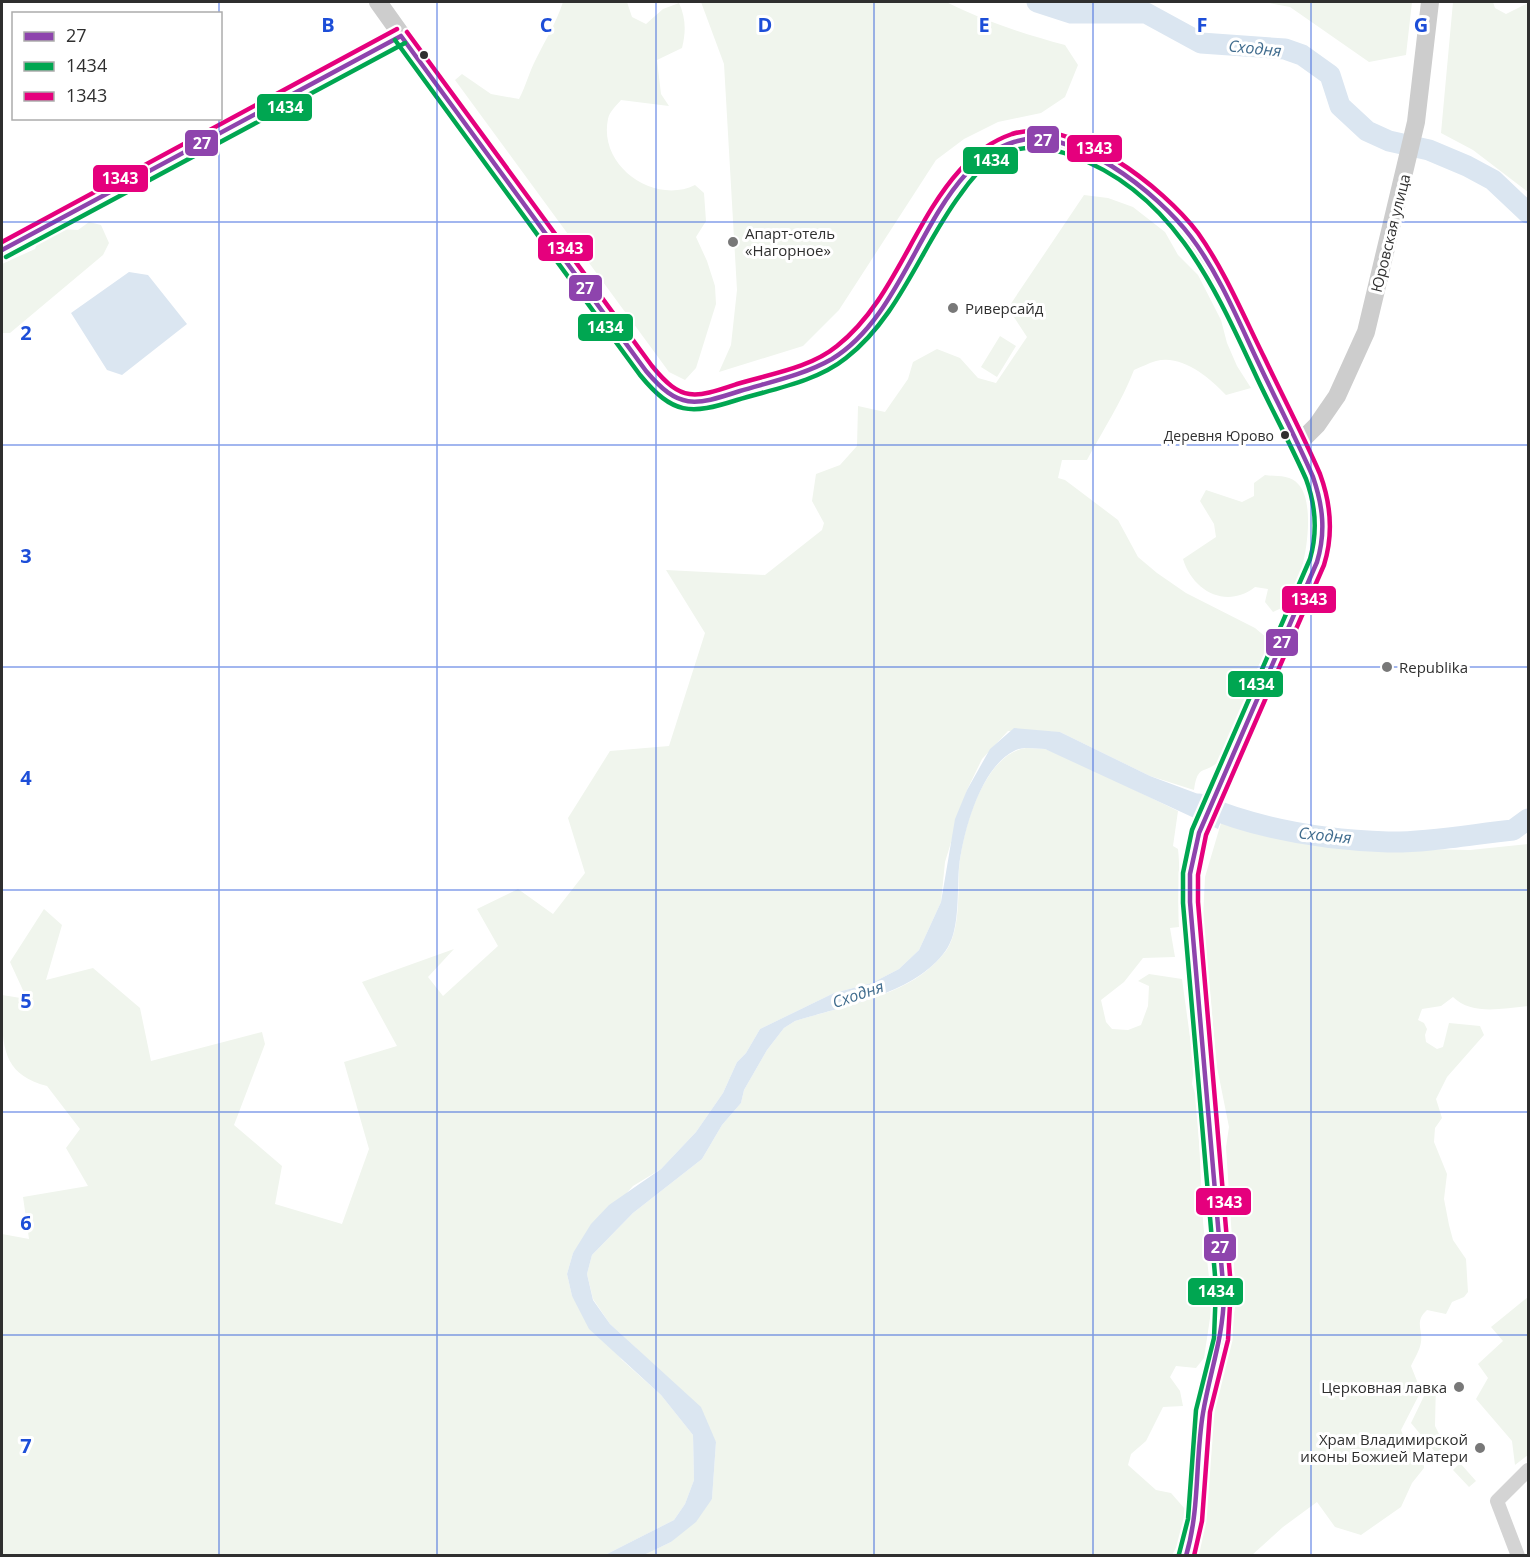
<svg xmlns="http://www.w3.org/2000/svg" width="1530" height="1557" font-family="'Open Sans',sans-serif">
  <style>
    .green { fill: #f0f5ed }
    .water { fill: #dbe6f1 }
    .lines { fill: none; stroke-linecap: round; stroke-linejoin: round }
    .river { stroke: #dbe6f1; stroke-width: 21 }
    .street { stroke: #d4d4d4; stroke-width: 14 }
    .secondary { stroke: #cdcdcd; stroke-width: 18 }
    .bus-1-casing { stroke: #fff; stroke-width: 9 }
    .bus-2-casing { stroke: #fff; stroke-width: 9 }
    .bus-3-casing { stroke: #fff; stroke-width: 9 }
    .bus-1 { stroke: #8e44ad; stroke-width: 4.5 }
    .bus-2 { stroke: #00a651; stroke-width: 4.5 }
    .bus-3 { stroke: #e5007d; stroke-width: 4.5 }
    .grid { fill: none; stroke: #1d4ed8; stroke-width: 1.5; stroke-opacity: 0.55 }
    .bus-dot { fill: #2f2f2f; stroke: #fff; stroke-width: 2 }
    .poi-dot { fill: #787878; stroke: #fff; stroke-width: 2 }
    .labels { text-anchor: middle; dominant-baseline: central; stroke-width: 6; stroke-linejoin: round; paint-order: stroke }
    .bus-label { font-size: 14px; fill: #2f2f2f; stroke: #fff; text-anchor: end }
    .poi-label { font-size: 15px; fill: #2f2f2f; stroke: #fff; text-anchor: start }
    .street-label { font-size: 15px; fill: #2f2f2f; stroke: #fff }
    .water-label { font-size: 16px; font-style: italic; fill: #406c8e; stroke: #fff }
    .grid-label { font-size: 20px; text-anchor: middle; font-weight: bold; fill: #1d4ed8; stroke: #fff; stroke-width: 6; stroke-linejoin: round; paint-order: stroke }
    .line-badge { stroke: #fff; stroke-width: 2 }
    .badge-label { font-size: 16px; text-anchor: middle; font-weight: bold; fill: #fff }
  </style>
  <rect width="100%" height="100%" fill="#fff"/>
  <path class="green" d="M563 2H627L632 17 646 24 663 9 679 3C686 18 686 32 682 48L657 60 661 94 669 106 621 100C617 105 609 112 608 119 598 167 655 205 695 185L704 193 706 221 696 237 707 261 715 286 716 304 696 368 685 380 669 372 455 80 462 74 491 94 519 99C526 86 529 72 536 59 546 39 556 23 563 2Z
    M701 2H946C984 21 1024 34 1065 45L1078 65 1065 97 1041 113 998 122 964 139 936 160 839 310 803 346 719 372 731 345 737 290 724 64Z
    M1264 2H1412L1406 55 1369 62 1290 7Z
    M1453 2H1493L1495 8 1506 14 1528 3V192L1473 150 1441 133Z
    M1084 195 1108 198 1133 207 1165 232 1178 255 1198 275 1221 320 1227 343 1237 366 1251 388 1226 395C1210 378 1182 354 1156 361 1149 363 1141 367 1134 370 1122 401 1103 430 1087 460H1062L1058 478 1065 480 1118 520 1138 557 1157 573 1186 593 1255 628 1267 638 1266 651 1218 762C1204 775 1198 763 1194 790L1150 776 1060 732 1008 731 982 759 967 790 945 862 941 902 919 950 899 969 872 983 834 993 760 1029 746 1053 737 1062 723 1093 696 1132 661 1169 633 1186 573 1253 567 1274 572 1296 622 1360 661 1395 693 1435 694 1480 685 1504 674 1520 605 1555H2V1234L29 1239 23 1197 88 1186 66 1148 80 1129 47 1086C0 1074 2 1043 2 995L27 999 10 962 44 909 62 925 46 980 93 968 140 1008 151 1061 262 1032 265 1044 234 1125 282 1166 275 1204 342 1224 369 1149 344 1062 397 1046 362 982 454 949 428 977 443 996 498 946 477 909 518 889 553 914 585 873 568 818 610 751 669 746 705 633 666 570 765 575 822 530 824 523 812 501 816 474 840 465 857 446 858 406 885 412 908 379 913 362 937 349 960 358 978 378 996 383 1027 337 1008 308Z
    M89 222 101 225 109 243 103 255 10 333H2V264L35 249 40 236 58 229 78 230Z
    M1000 336 1016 346 997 377 981 367Z
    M1265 475C1277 477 1290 474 1299 485 1318 506 1304 586 1285 605 1282 608 1277 610 1273 612L1265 602 1268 589 1255 587C1227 609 1193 592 1183 559L1216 537 1214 524 1200 501 1206 490 1242 502 1254 496V483Z
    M1026 748 1045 749 1073 760 1178 811 1173 846 1178 849C1181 875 1177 901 1179 927L1170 928 1175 957 1143 958 1124 982 1101 1000 1106 1022 1112 1029 1128 1030 1141 1025 1148 1006 1149 986 1138 981 1149 974 1182 979 1194 1066 1192 1084 1197 1099 1203 1222 1212 1305 1204 1358 1196 1368 1176 1366 1170 1377 1180 1391 1183 1406 1163 1407 1146 1441 1131 1454 1128 1465 1156 1490 1171 1493 1185 1509 1181 1539 1172 1555H644L671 1542 712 1499 716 1442 635 1347 610 1324 593 1299 587 1274 592 1255 633 1213 702 1159 722 1125 741 1103 744 1090 767 1050 784 1028 795 1021C837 1008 903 996 934 964 939 959 946 952 949 946 960 924 958 893 959 869 962 832 983 754 1026 748Z
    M1221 823 1373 848 1470 850 1528 844V1006C1504 1008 1472 1016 1453 997L1441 1006 1422 1009 1418 1020 1424 1023 1427 1029 1425 1035 1426 1042 1437 1049 1443 1047 1449 1023 1480 1026 1484 1035 1447 1077 1436 1099 1442 1118 1435 1128 1434 1142 1447 1174 1444 1199 1449 1225 1453 1240 1466 1259 1468 1292 1464 1297 1452 1302 1446 1314 1427 1310C1414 1322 1423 1329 1421 1342 1420 1350 1414 1359 1411 1366L1421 1391 1401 1430C1406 1445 1425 1453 1424 1468L1412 1483 1401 1507 1361 1535 1335 1527 1317 1502 1283 1527 1252 1555 1198 1556 1207 1511V1444L1219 1383 1230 1343 1236 1300 1226 1147 1229 1127 1217 1067 1203 919 1205 877Z
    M1528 1297V1455L1515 1465 1512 1441 1476 1399 1488 1378 1478 1364 1503 1341 1491 1327Z
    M1436 1381 1435 1426 1445 1446 1436 1453 1411 1423 1424 1396Z
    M1460 1463 1476 1481 1469 1487 1453 1470Z"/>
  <path class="water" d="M129 272 148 275 187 324 122 375 107 370 71 313Z
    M1014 728 1060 732 1150 776 1217 801 1225 810 1218 829 1045 749C1035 749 1023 746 1014 751 980 768 963 833 959 867 957 890 960 927 948 947 920 993 843 1006 795 1021L784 1028 767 1050 744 1090 741 1103 722 1125 702 1159 633 1213 592 1255 587 1274 593 1300 610 1324 701 1407 716 1442 712 1499 696 1522 671 1542 644 1555H605L674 1520 685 1504 694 1480 693 1435 661 1395 589 1329 572 1296 567 1274 573 1253 591 1224 609 1205 661 1169 696 1132 723 1093 737 1062 746 1053 760 1029 834 993 872 983 899 969 919 950 941 902 955 819 967 790 990 749Z"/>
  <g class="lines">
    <path class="river" d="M1037 2 1071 13H1146L1201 43 1285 49 1302 55 1330 75 1340 106 1367 131 1389 141 1429 150 1467 166 1493 180 1528 213
      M1199 804C1258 829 1325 840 1388 842 1426 843 1474 834 1513 830L1528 819"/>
    <path class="street" d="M1518 1556 1497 1501 1528 1470"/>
    <path class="secondary" d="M378 2 549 242 659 388C683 413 707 402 736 392 770 381 814 374 843 351 903 305 943 157 1015 140 1070 128 1152 189 1185 229 1202 249 1213 273 1225 296 1245 335 1264 375 1282 414 1295 442 1313 471 1320 501 1325 523 1324 541 1317 562L1199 833 1190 874V902L1224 1280C1224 1300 1224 1319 1221 1339 1217 1363 1208 1387 1203 1411 1194 1461 1204 1507 1186 1556
      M2 250 401 36
      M1297 445 1317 425 1337 396 1366 332 1416 122 1430 2"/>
    <g class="bus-1-casing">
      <path id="bus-1" d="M401 36 646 371C679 410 694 406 740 391 770 382 804 375 832 359 895 321 917 228 966 174 979 160 995 148 1014 142 1071 123 1159 194 1191 237 1219 274 1238 320 1258 362 1276 400 1296 438 1313 477 1323 506 1326 532 1317 562L1199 833 1190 874V902L1224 1295C1223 1339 1210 1371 1203 1413 1195 1461 1200 1509 1186 1556
        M2 250 401 36"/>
    </g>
    <g class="bus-2-casing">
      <path id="bus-2" d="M395 40 640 375C673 415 690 415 737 400 773 389 816 382 846 358 899 317 921 247 960 195 969 182 980 168 993 159 1019 143 1046 146 1073 156 1174 193 1215 288 1257 378 1273 412 1291 445 1306 479 1316 506 1318 531 1310 559L1192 830 1183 873V903L1216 1287 1214 1338 1196 1410 1188 1519 1179 1554
        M6 257 405 43"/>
    </g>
    <g class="bus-3-casing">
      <path id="bus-3" d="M407 32 652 366C682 403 695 398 737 384 770 374 810 368 837 346 894 301 912 223 960 170 974 154 992 141 1012 134 1072 115 1164 188 1198 233 1225 271 1244 317 1265 359 1283 397 1303 435 1320 474 1331 504 1334 533 1324 565L1206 835 1198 875V902L1231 1287 1228 1340 1210 1412 1202 1521 1194 1556
        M2 242 397 29"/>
    </g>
    <use href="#bus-1" class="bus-1"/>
    <use href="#bus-2" class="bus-2"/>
    <use href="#bus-3" class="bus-3"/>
  </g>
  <path class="grid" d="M219 2V14M437 2V1556M656 2V1556M874 2V1556M1093 2V1556M1311 2V1556M219 118V1556M2 222H1528M2 445H1528M2 667H1528M2 890H1528M2 1112H1528M2 1335H1528"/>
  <g class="bus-dot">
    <circle cx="424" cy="55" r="5"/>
    <circle cx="1285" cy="435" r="5"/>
  </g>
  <g class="poi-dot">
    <circle cx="733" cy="242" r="6"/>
    <circle cx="953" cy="308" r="6"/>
    <circle cx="1387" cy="667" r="6"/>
    <circle cx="1459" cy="1387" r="6"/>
    <circle cx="1480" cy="1448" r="6"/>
  </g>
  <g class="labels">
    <g class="bus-label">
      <text x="1274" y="435">Деревня Юрово</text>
    </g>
    <g class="poi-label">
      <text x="745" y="233">Апарт-отель<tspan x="745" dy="17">«Нагорное»</tspan></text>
      <text x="965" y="308">Риверсайд</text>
      <text x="1399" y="667">Republika</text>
      <text x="1447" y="1387" text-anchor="end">Церковная лавка</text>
      <text x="1468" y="1439" text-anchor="end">Храм Владимирской<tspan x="1468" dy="17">иконы Божией Матери</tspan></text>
    </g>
    <g class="street-label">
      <text transform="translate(1390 233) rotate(-76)">Юровская улица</text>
    </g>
    <g class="water-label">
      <text transform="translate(1255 48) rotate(6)">Сходня</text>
      <text transform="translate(1325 835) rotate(6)">Сходня</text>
      <text transform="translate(858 994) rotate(-19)">Сходня</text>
    </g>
  </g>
  <g class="grid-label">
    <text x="328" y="32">B</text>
    <text x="546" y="32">C</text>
    <text x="765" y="32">D</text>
    <text x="984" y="32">E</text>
    <text x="1202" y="32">F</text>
    <text x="1421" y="32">G</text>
    <text x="26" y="340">2</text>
    <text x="26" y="563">3</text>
    <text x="26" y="785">4</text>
    <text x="26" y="1008">5</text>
    <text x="26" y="1230">6</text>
    <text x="26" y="1453">7</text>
  </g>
  <g class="line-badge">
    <rect x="256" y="93" width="57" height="29" rx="6" fill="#00a651"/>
    <rect x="1026" y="125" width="34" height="29" rx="6" fill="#8e44ad"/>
    <rect x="184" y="129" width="35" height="28" rx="6" fill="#8e44ad"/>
    <rect x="1066" y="134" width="57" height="29" rx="6" fill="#e5007d"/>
    <rect x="962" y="146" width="57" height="29" rx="6" fill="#00a651"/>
    <rect x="92" y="164" width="57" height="29" rx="6" fill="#e5007d"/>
    <rect x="537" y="234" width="57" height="28" rx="6" fill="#e5007d"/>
    <rect x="568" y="274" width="35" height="28" rx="6" fill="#8e44ad"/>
    <rect x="577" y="313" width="57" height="29" rx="6" fill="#00a651"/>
    <rect x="1281" y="585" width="56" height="29" rx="6" fill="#e5007d"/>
    <rect x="1265" y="628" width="34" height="29" rx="6" fill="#8e44ad"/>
    <rect x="1227" y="670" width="57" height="28" rx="6" fill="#00a651"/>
    <rect x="1195" y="1187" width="57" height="29" rx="6" fill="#e5007d"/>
    <rect x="1203" y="1233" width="34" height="29" rx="6" fill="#8e44ad"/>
    <rect x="1187" y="1277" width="57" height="29" rx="6" fill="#00a651"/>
  </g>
  <g class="badge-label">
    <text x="285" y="113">1434</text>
    <text x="1043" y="146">27</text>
    <text x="202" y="149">27</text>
    <text x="1094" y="154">1343</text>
    <text x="991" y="166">1434</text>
    <text x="120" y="184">1343</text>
    <text x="565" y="254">1343</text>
    <text x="585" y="294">27</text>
    <text x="605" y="333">1434</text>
    <text x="1309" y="605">1343</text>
    <text x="1282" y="648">27</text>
    <text x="1256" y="690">1434</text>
    <text x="1224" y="1208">1343</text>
    <text x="1220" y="1253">27</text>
    <text x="1216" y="1297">1434</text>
  </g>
  <rect width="1530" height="1557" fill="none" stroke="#2f2f2f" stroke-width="6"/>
  <rect x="12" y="12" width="210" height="108" fill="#ffffff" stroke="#acacac" stroke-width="1.5"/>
  <rect x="24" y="32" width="30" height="9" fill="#8e44ad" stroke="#acacac" stroke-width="1.5"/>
  <text x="66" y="42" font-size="18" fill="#2f2f2f">27</text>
  <rect x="24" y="62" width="30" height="9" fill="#00a651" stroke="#acacac" stroke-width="1.5"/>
  <text x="66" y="72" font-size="18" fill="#2f2f2f">1434</text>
  <rect x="24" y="92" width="30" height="9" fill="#e5007d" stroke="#acacac" stroke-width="1.5"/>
  <text x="66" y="102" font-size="18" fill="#2f2f2f">1343</text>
</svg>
